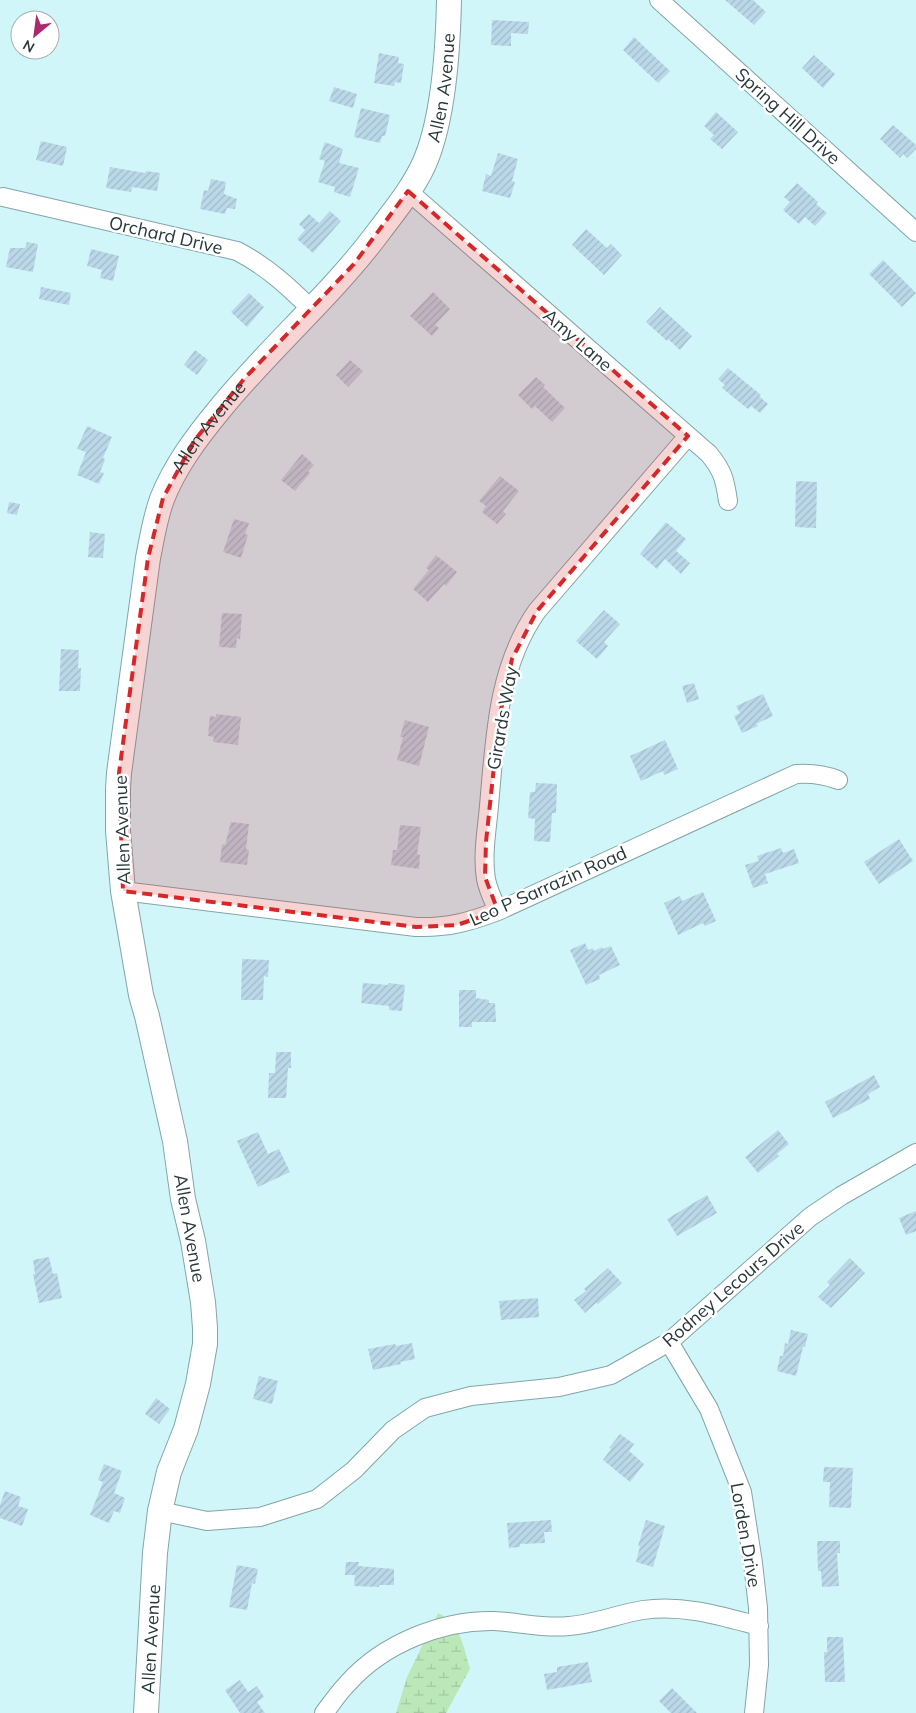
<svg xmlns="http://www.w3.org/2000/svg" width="916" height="1713" font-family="Mulish,sans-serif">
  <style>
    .wetland { fill: url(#wetland-marsh) }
    .building { fill: url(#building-hatch) }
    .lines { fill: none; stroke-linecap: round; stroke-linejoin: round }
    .street-casing { stroke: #82a5a8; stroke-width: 20 }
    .secondary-casing { stroke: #82a5a8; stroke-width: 26 }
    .street { stroke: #fff; stroke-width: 18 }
    .secondary { stroke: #fff; stroke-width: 24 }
    .marked { fill: #d62828; fill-opacity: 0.2; stroke: #d62828; stroke-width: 4; stroke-dasharray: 10 6; stroke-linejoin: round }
    .labels { text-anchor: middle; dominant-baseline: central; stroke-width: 5; stroke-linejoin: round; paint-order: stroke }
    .street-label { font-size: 18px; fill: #283738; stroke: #fff }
  </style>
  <defs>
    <pattern id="wetland-marsh" width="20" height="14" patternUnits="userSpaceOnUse" patternTransform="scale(1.25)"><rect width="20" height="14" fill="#bbe8b9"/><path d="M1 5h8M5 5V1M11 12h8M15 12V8" fill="none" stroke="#a1c8a0"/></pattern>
    <pattern id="building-hatch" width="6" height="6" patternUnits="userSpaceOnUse" patternTransform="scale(1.25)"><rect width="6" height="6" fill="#bbd8e9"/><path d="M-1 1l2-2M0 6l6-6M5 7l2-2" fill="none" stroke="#a1bac9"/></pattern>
  </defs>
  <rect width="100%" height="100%" fill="#d1f6fa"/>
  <path class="wetland" d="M438 1613C460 1622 464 1648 470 1669L446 1713H396L407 1677Z"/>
  <path class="building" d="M725 0H753L766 12 754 25Z
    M492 20 529 22 528 34 511 33V46L491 45Z
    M634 37 670 71 658 83 623 50Z
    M379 53 399 57 398 63 404 64 401 83 395 82 394 86 374 83Z
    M814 55 835 74 823 88 802 68Z
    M334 87 357 94 353 108 329 101Z
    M361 108 390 115 385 136H382L380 143 354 137Z
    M716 112 738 132 722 149 710 139 714 135 704 126Z
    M893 125 916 145V149L907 158 903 154 900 158 880 139Z
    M41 141 67 147 63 166 36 160Z
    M325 142 343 149 339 163 359 168 350 197 334 192 335 187 318 182 325 161 319 159Z
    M498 153 518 159 512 181 515 182 510 198 482 191 486 174 491 176Z
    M110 167 145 173 146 171 160 173 157 191 132 187 131 192 106 188Z
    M211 179 226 182 224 194 237 199 235 209 227 208 225 214 200 209 204 190 208 191Z
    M797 183 818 202 816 204 827 213 815 226 805 217 799 224 783 210 790 202 784 197Z
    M330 211 341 221 313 253 297 239 305 230 299 224 309 214 319 223Z
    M586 229 607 248 611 244 622 255 604 275 572 245Z
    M27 242 38 244 33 272 6 267 10 248H25Z
    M91 249 119 256 113 281 100 278 102 270 87 266Z
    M883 260 916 293 902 307 869 274Z
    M41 287 71 293 69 305 39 299Z
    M433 292 450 309 435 325 439 328 432 336 410 316Z
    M249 293 264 307 247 327 231 312Z
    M660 307 692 336 680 350 668 339 667 341 646 322Z
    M195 350 208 360 197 375 184 365Z
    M350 360 363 371 348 387 336 375Z
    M728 368 761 395 759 396 768 404 760 413 751 406 748 409 722 388 725 385 718 379Z
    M536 377 545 385 543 387 565 408 552 422 535 406 532 409 518 395Z
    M87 426 112 437 103 458 105 460 100 472 104 473 99 484 77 475 86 452 77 449Z
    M302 454 314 465 308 471 310 473 295 491 281 480Z
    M500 476 519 491 503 511 506 514 497 524 482 512 486 506 479 501Z
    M796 481 817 482 816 528 795 527Z
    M9 502 20 504 17 515 7 513Z
    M234 519 249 523 245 534 248 535 241 558 223 552Z
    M666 522 686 539 676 551 690 563 681 574 665 559 657 569 640 554Z
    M90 532 105 534 103 558 88 557Z
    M436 555 457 572 446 586 444 584 428 602 413 589 429 570 426 568Z
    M604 610 620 624 604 642 608 646 597 659 576 641Z
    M222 613 242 614 240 639 237 638 236 648 219 647Z
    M61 649 79 650 78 668H81L80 691H59Z
    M694 683 699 699 687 703 682 686Z
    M763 694 773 716 756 724 758 726 742 733 734 716 740 713 736 706Z
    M216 714 241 717 238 745 213 742 214 737 208 736 210 716 216 717Z
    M405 720 429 727 419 766 397 760 403 737H400Z
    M665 740 678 769 664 775 663 771 641 781 630 756Z
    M536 783 557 784 556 813H552L550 842 534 841 535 819 528 818 530 792H535Z
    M231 822 249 824 246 849 249 850 247 865 220 862 222 844 225 845Z
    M400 825 421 827 417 854 420 855 419 869 391 865 393 850H397Z
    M899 839 913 861 879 884 864 862Z
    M781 848 783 853 794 849 799 863 765 874 768 883 753 888 745 865 759 861 757 856Z
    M703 892 716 921 705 926 703 923 678 935 664 903 680 896 682 901Z
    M585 943 588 950 593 948 594 951 602 947 603 949 611 946 620 965 599 975 600 979 586 985 570 950Z
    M242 959 269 960 268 977 264 976 263 1000H241Z
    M363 983 388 985 389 983 405 985 402 1011 389 1010V1006L361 1003Z
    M459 990H476V998L489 1000V1003H495L496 1022H472V1027H459Z
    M276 1052H291V1068H288L286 1098H268L269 1073H275Z
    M874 1075 880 1087 868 1094 870 1099 833 1118 825 1102Z
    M778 1130 789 1144 777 1154 779 1156 758 1173 745 1157Z
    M258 1132 268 1154 279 1149 290 1172 258 1187 237 1141Z
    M707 1195 717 1213 677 1236 667 1219Z
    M916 1211V1231L906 1235 899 1218Z
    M49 1257 53 1274 57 1273 62 1298 39 1303 33 1274H35L33 1260Z
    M850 1258 865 1273 831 1308 818 1297 830 1285 827 1282Z
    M608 1268 622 1283 598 1304 596 1303 585 1313 574 1300 586 1291 584 1289Z
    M538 1298 539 1317 501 1320 499 1301Z
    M791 1330 808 1334 805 1347H803L796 1376 777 1371 780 1356H783L785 1343 788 1344Z
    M412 1343 415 1359 400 1362 401 1364 373 1370 368 1349 395 1344 396 1346Z
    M259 1376 278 1381 272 1404 253 1399Z
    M156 1398 170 1409 159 1424 145 1414Z
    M620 1434 634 1444 629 1451 644 1464 630 1482 603 1460 611 1449 609 1448Z
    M104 1464 122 1471 114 1493 125 1498 120 1513 114 1511 109 1523 90 1515 103 1482 98 1480Z
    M824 1467 853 1468 851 1508 829 1507 830 1482H823Z
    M5 1491 21 1497 18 1506 28 1509 22 1526 0 1518V1505Z
    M551 1520 552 1532H544L545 1543 520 1544V1547L509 1548 507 1523Z
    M646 1520 665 1526 653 1567 636 1562 640 1546H638Z
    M817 1541H840V1553H837L839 1586 822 1587 821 1571H818Z
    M346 1562H359L358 1566 394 1569V1585H379V1587L354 1586 355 1575H345Z
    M237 1565 258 1569 255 1584 252 1583 247 1610 229 1607Z
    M827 1637H843L845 1682H825L824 1652H827Z
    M588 1662 592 1682 547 1690 544 1674 557 1672V1667Z
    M240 1680 248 1692 257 1686 264 1697 257 1702 265 1713H240L225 1690Z
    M672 1688 697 1713H671L659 1701Z"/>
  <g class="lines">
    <g class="street-casing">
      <path id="street" d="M659 0 916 232
        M408 191 709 454C723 471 725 480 728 501
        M3 197 237 251C266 266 288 286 311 309
        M123 891 416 927C448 928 469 922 498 911L796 774C811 773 823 774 838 780
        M498 911C493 900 488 890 486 879 482 856 487 829 489 806 495 739 497 668 537 611L688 436
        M669 1342 709 1409 742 1492 753 1563 758 1608 759 1665 754 1713
        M160 1511 207 1521 260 1517 317 1499 354 1470 393 1430 425 1408 471 1396 559 1387 611 1375 669 1342 810 1217 841 1196 916 1153
        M324 1713C332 1703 339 1692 348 1683 383 1644 441 1620 494 1621 519 1622 544 1629 569 1626 595 1624 618 1614 643 1610 683 1604 721 1616 759 1626"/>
    </g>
    <g class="secondary-casing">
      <g id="secondary">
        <path id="s1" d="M146 1713 155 1553 160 1511 169 1472 186 1429 198 1384 205 1344V1328L203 1302 193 1241 183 1199 175 1141 147 1016 141 995 123 891 118 831V789L119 773 148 558C152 538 155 518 162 499 175 466 196 438 219 410 270 347 332 295 380 230 396 209 413 188 424 164 444 119 448 49 449 0"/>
      </g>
    </g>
    <use href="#street" class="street"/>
    <use href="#secondary" class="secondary"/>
  </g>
  <path class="marked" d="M408 191 688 436 537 611 512 659 499 719 486 842 485 877 498 911 457 925 416 927 123 891 119 773 148 558 163 498 194 441 244 379 354 264Z"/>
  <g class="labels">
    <g class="street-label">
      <text stroke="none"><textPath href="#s1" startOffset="1739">Allen Avenue</textPath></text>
      <text transform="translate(788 116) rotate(42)">Spring Hill Drive</text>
      <text transform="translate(166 235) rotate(13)">Orchard Drive</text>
      <text transform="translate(578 340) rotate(41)">Amy Lane</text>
      <text stroke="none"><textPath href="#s1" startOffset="1319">Allen Avenue</textPath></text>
      <text transform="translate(502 718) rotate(-80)">Girards Way</text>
      <text transform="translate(122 830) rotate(-92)">Allen Avenue</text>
      <text transform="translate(548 886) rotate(-24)">Leo P Sarrazin Road</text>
      <text transform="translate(190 1228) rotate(80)">Allen Avenue</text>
      <text transform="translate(733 1284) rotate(-41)">Rodney Lecours Drive</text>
      <text transform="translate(746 1535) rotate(80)">Lorden Drive</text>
      <text stroke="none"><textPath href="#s1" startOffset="74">Allen Avenue</textPath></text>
    </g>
  </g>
  <g transform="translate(35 35) rotate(209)"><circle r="24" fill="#ffffff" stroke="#a9afaf"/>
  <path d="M0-4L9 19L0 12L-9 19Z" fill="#ae286d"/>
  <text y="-8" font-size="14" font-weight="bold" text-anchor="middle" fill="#283738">N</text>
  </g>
</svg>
